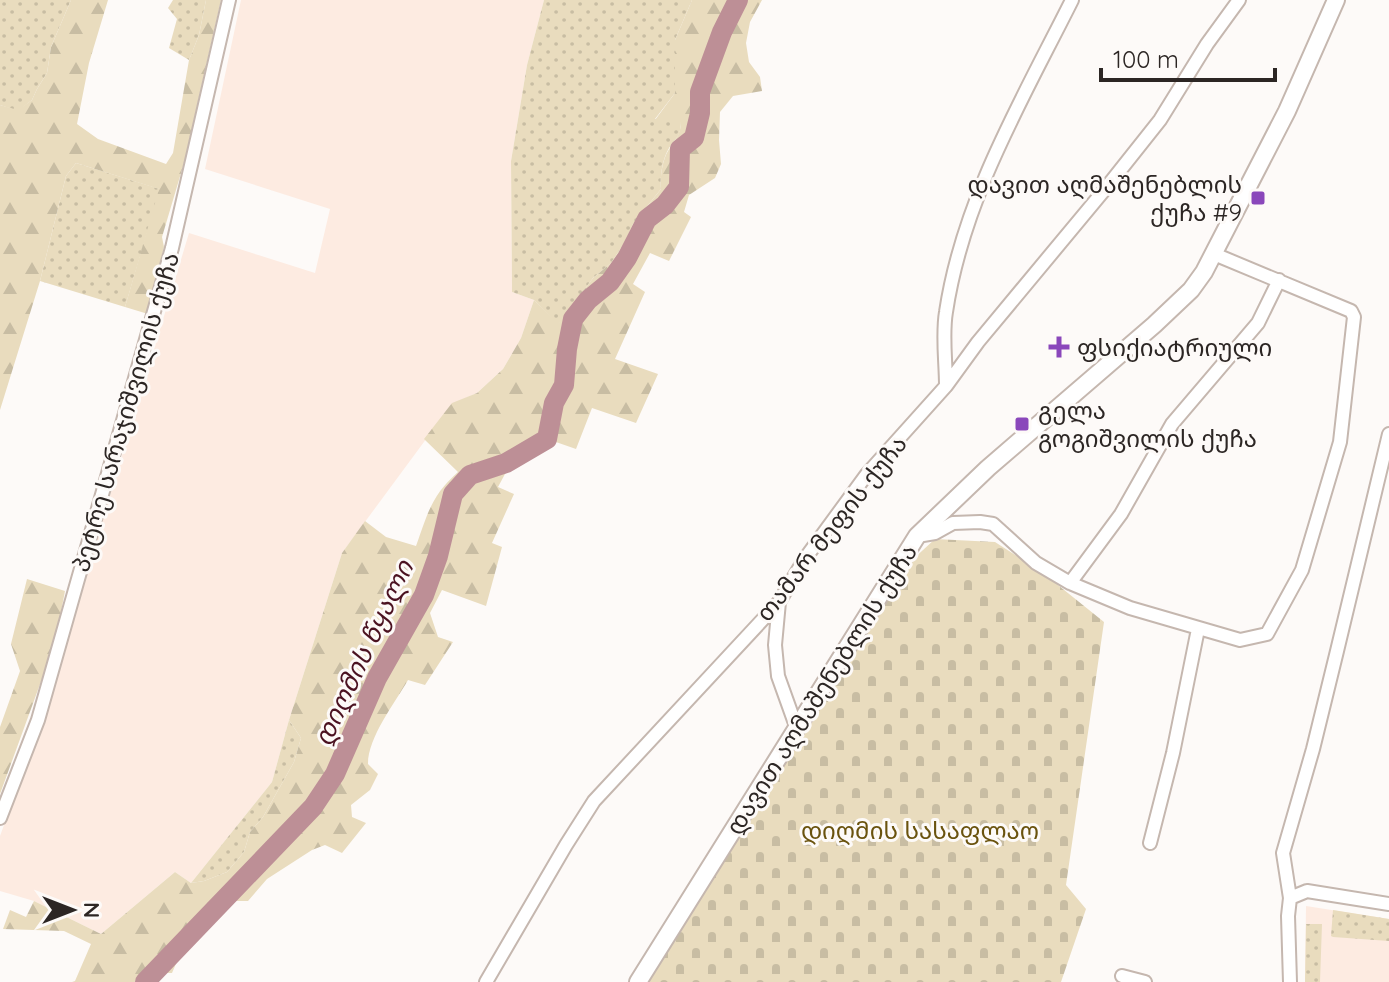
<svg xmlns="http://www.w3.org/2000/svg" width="1389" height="982" font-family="Quicksand,'Noto Sans Georgian',sans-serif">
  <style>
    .built { fill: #fdebe1 }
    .green { fill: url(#green-dots) }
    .forest { fill: url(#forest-firs) }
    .cemetery { fill: url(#cemetery-stones) }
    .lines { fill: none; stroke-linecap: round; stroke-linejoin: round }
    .river { stroke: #bd8f96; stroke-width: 20 }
    .minor-casing { stroke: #c5b7af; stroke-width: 16 }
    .tertiary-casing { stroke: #c5b7af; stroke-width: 20 }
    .minor { stroke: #fff; stroke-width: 12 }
    .tertiary { stroke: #fff; stroke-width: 16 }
    .poi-dot { fill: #8a47bb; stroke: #fdfaf8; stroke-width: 3 }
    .labels { text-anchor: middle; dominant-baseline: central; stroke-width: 6; stroke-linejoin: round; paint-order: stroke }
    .poi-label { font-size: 24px; fill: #2c2624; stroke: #fdfaf8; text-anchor: start }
    .street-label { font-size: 24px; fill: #2c2624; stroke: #fdfaf8 }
    .park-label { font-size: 24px; fill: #6a530e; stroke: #fdfaf8 }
    .water-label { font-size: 26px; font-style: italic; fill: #4b1221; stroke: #fdfaf8 }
  </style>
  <defs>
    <pattern id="green-dots" width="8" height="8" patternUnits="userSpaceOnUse" patternTransform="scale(2)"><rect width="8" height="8" fill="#e9dcbe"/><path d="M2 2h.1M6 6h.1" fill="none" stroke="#c8bda3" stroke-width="1.8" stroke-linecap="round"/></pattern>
    <pattern id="forest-firs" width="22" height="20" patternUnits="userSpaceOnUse" patternTransform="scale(2)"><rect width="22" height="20" fill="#e9dcbe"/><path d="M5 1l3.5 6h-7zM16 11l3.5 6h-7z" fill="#c8bda3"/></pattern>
    <pattern id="cemetery-stones" width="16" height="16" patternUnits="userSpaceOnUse" patternTransform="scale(2)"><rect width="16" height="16" fill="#e9dcbe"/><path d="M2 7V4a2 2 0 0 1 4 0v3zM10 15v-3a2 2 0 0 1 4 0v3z" fill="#c8bda3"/></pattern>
  </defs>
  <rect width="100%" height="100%" fill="#fdfaf8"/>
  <path class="built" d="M241 0H544L527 65 511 161 512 292 534 300 521 338 503 369 477 393 452 404 342 553 289 720 272 782 191 883 175 872 101 934 34 901 0 891V836L44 715 189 233 315 273 330 209 205 169Z
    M1306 906 1389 919V982H1305Z"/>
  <path class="green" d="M0 0H71L51 47 47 73 37 89 32 100 18 111 0 105Z
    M173 0H206L199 35 189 60 169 48 177 19 168 8Z
    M544 0H692L675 40V93L655 119 681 121C681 137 675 138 668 150 662 161 660 177 661 189L633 224 625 242 611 263 593 278 558 325 534 300 512 292 511 161 527 65Z
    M76 163 160 189 125 307 40 281 66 176Z
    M289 720 301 738 294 762 263 817 250 832 244 852 227 872 204 881 191 883 272 782Z
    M1333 910 1389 919V941L1333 937 1331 936Z
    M1306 924H1322L1320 982H1305Z"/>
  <path class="forest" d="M71 0H108L89 63 77 124 98 139 166 164 173 153 189 60 199 35 206 0H221L184 163 162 237 164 247 148 314 125 307 159 189 76 163 66 176 40 281 0 410V105L18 110 32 100 37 89 47 73 51 47Z
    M692 0H762L750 22 746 43 749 62 760 77 762 91 733 96 720 112 719 140 721 164 715 178 689 195 684 212 691 217 669 261 650 253 633 284 645 292 615 359 658 374 636 423 592 408 576 449 553 441 505 474 498 487 514 494 492 543 502 547 486 606 442 590 430 613 438 637 453 642 425 685 408 680C395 703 368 737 368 764L378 774 370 790 351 805 352 817 366 823 342 853 325 845 312 850 267 879 248 901H235L178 959 172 973H161L152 982H72L75 981 91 944 64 931 3 929 10 910 26 917 34 901 101 934 175 872 191 883 204 881 227 872 244 852 250 832 263 817 294 762 301 738 289 720 342 553 365 521 386 537 416 546C428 513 431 496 458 472L424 439 452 403 477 393 503 369 521 338 534 300 558 324 593 278 611 263 625 242 633 224 661 189C660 177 662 161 668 151 674 140 681 135 681 122L655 120 675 93V40Z
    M27 579 65 591 55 643 0 794V727L20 671 11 644Z"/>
  <path class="cemetery" d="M935 539 995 542 1043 573 1104 622 1066 885 1086 909 1061 982H648L834 678 911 561Z"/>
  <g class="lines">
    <path class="river" d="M145 982 313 807 335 774 377 678 424 595 438 556 453 494 470 475 506 463 547 439 554 403 564 385 567 349 573 319 588 300 610 282 627 258 647 219 665 205 679 187 680 149 694 138 700 113V92L722 32 738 0"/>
    <g class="minor-casing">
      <path id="minor" d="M946 386C946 362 942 335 946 312 963 199 1022 100 1072 0
        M917 536 935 533 953 523 980 522 993 524 1036 563 1070 583 1130 608 1240 640 1267 634 1302 570 1340 442 1354 317 1351 311 1214 254
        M1070 583 1121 514 1172 424 1258 323 1279 280
        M779 602 775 645 778 676 797 729
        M0 818 38 720 172 248 229 0
        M1150 843 1173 753 1198 629
        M1290 898 1307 891 1389 904
        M1122 976 1145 982
        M486 982 566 845 594 801 779 602 804 560 867 474 946 386 978 342 1106 188 1160 120 1207 44 1239 0
        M1290 982 1288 916 1290 898 1283 853 1313 749 1337 651 1389 434"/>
    </g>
    <g class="tertiary-casing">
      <path id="tertiary" d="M638 982 917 536 988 468 1154 325 1191 290 1204 272 1287 111 1336 0"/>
    </g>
    <use href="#minor" class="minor"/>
    <use href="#tertiary" class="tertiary"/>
  </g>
  <g class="poi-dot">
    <rect x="1250" y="190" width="16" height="16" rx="4"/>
    <path d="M1055 335h8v8h8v8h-8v8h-8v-8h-8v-8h8z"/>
    <rect x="1014" y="416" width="16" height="16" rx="4"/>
  </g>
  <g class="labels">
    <g class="poi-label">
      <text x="1242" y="184" text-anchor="end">დავით აღმაშენებლის<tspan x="1242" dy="28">ქუჩა #9</tspan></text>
      <text x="1077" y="347">ფსიქიატრიული</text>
      <text x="1038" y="410">გელა<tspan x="1038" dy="28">გოგიშვილის ქუჩა</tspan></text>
    </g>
    <g class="street-label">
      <text transform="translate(125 412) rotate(-74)">პეტრე სარაჯიშვილის ქუჩა</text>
      <text transform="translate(831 528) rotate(-52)">თამარ მეფის ქუჩა</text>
      <text transform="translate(821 689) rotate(-58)">დავით აღმაშენებლის ქუჩა</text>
    </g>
    <g class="park-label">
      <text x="920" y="830">დიღმის სასაფლაო</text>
    </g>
    <g class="water-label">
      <text transform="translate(363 653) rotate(-65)">დიღმის წყალი</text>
    </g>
  </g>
  <g transform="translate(72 910) rotate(90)" stroke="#fdfaf8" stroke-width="6" paint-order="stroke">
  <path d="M0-6L14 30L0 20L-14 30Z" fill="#2c2624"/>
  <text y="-12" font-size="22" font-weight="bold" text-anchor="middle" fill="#2c2624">N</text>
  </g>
  <path d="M1101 68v12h174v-12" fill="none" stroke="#2c2624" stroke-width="4"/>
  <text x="1113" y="68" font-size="24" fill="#2c2624" stroke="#fdfaf8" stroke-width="6" paint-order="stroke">100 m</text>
</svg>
